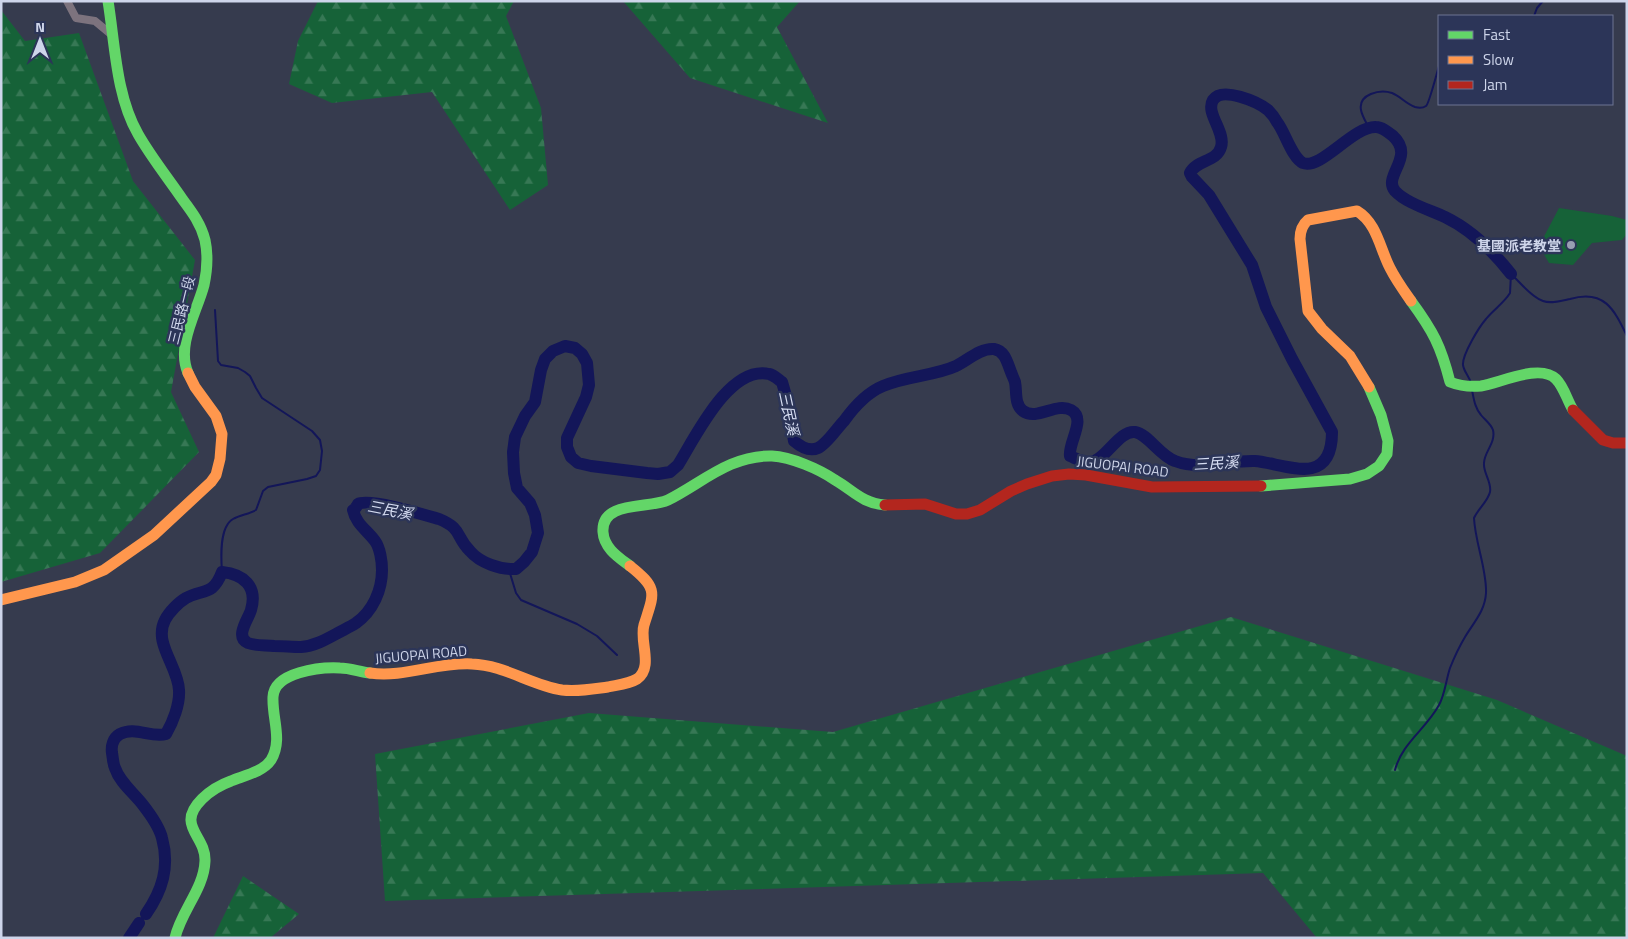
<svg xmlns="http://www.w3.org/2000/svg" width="1628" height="939" font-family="'Titillium Web','Noto Sans TC',sans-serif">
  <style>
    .forest { fill: url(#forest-firs) }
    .park { fill: #166238 }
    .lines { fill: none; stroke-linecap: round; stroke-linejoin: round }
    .stream { stroke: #131659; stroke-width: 2 }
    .river { stroke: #131659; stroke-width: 12 }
    .street { stroke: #7d737e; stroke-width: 8 }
    .fast { stroke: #63d668; stroke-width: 11 }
    .slow { stroke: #ff974d; stroke-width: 11 }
    .jam { stroke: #b3261e; stroke-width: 11 }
    .poi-dot { fill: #999fb3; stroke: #2c3558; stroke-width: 2 }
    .labels { text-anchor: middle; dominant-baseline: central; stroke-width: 5; stroke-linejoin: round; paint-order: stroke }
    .poi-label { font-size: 14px; font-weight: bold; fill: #ced5ea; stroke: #2c3558; text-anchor: end }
    .street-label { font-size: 14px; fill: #ced5ea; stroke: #2c3558 }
    .water-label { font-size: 15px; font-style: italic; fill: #d5dcf1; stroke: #2c3558 }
  </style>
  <defs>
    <pattern id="forest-firs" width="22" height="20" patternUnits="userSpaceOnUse" patternTransform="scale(1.25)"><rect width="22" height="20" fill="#166238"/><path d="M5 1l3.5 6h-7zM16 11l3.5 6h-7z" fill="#377855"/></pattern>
  </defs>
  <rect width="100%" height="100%" fill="#363b4e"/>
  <path class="forest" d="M318 1H514L506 16 541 108 548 185 510 210 432 92 332 103 289 84 298 41Z
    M623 1H800L777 27 828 123 690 78Z
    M1 10 25 41 79 33 133 181 195 260 171 392 199 452 100 553 1 582Z
    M1231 617 1497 700 1627 756V938H1317L1263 873 385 901 375 754 589 713 833 732Z
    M243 876 299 914 270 938H213Z"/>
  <path class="park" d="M1559 208 1612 216 1627 220V234L1622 240 1592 243 1573 265 1549 263 1539 246Z"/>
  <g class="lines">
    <path class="stream" d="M1534 16 1537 8 1543 1
      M1369 128C1366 122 1362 116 1361 110 1358 94 1380 89 1392 93 1400 96 1406 104 1415 107 1419 108 1423 108 1426 106 1429 104 1437 72 1439 66
      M1511 274C1520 282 1531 297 1543 301 1551 304 1561 301 1570 299 1604 289 1614 309 1627 336
      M215 310 218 361 221 365 238 368 245 372 250 376 256 388 262 398 312 431 320 440 322 451 320 470 316 476 307 479 268 487 263 491 256 510C249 514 240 515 233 519 219 527 221 558 222 572
      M1471 383C1469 376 1464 372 1463 365 1462 355 1479 327 1486 319 1493 310 1504 303 1510 293L1511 274
      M509 570 516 593 521 600 577 624 597 636 617 655
      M1395 770C1402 743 1426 729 1439 705 1445 694 1446 680 1450 668 1454 658 1459 647 1465 637 1474 622 1485 611 1486 593 1487 570 1475 542 1474 518 1478 509 1488 501 1490 492 1492 482 1483 473 1484 463 1484 452 1496 443 1493 430 1491 424 1485 420 1481 415 1475 408 1474 400 1472 390"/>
    <path class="river" d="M146 914C162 891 170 867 162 838 159 826 150 814 143 805 134 793 120 783 115 768 113 764 113 758 112 753 111 746 113 738 120 734 135 726 151 738 166 734 173 722 180 704 179 690 178 666 153 643 165 620 169 612 179 602 186 598 203 589 213 596 222 572 243 574 258 586 251 610 249 618 234 637 248 643 256 646 266 645 274 646 283 646 292 647 301 647 314 646 325 640 336 634 343 630 350 627 356 623 373 611 382 590 382 570 382 561 380 548 375 541 367 530 356 524 353 510 354 510 358 505 358 504 369 498 425 515 439 519 463 529 455 536 470 551 480 563 501 570 516 569L524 562 532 552 538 533 535 515 530 503 517 488 514 473 513 452 515 437 525 416 535 402 541 370 545 359 553 351 565 346 575 348 582 354 587 363 589 385 586 397 567 438V447L571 457 578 463 591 466 647 473 658 474 670 472 678 465C695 438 729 365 769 374 774 375 779 380 782 382L788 403 794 441C801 447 809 452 818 448 827 444 837 428 844 421 854 407 866 393 883 386 906 376 934 376 956 366 968 360 980 348 994 349 1005 351 1007 362 1011 372 1012 375 1014 379 1015 382 1017 391 1014 404 1023 411 1037 421 1056 402 1071 410 1087 419 1068 442 1070 456 1075 458 1082 462 1088 462 1105 463 1118 430 1135 432 1148 434 1160 456 1175 461 1201 471 1228 460 1255 461 1270 462 1298 472 1312 468 1329 464 1332 447 1332 432L1292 359 1266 307 1252 265 1209 195 1192 177 1190 173C1196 160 1217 162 1221 147 1226 132 1205 113 1213 100 1222 86 1258 102 1268 110 1271 113 1275 118 1277 122 1285 132 1292 158 1303 163 1321 170 1353 126 1376 127 1382 127 1388 132 1393 136 1416 157 1382 176 1395 191 1406 203 1430 210 1445 217 1472 230 1493 251 1511 274
      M129 938 139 923"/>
    <path class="street" d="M67 1 76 18 95 21 113 36"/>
    <path class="fast" d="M108 1C115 44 116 96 138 134 151 157 168 178 183 200 192 212 201 224 205 240 208 254 207 271 204 285 197 312 176 345 188 373
      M1411 301C1433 331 1441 346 1450 382 1460 386 1470 387 1481 386 1500 383 1540 363 1556 379 1564 387 1567 400 1573 410
      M1261 486 1350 479 1367 474 1379 466 1387 454 1388 441 1381 415 1369 387
      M630 566C618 557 604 548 603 532 601 500 649 509 668 500 702 483 730 455 772 456 791 457 819 469 835 480 854 491 862 503 885 505
      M175 938C181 911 204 889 205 861 206 835 175 826 202 799 210 791 220 785 231 781 243 776 263 772 271 760 283 740 272 719 273 697 274 672 320 667 340 668 350 668 360 672 370 673"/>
    <path class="slow" d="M1369 387 1350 356 1322 329 1308 311 1300 239C1300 231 1302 225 1308 220L1357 211C1377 223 1380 249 1390 268 1396 280 1404 291 1411 301
      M1 600 75 582 104 570 154 535 211 482 216 475 220 459 222 434 216 416 195 387 188 373
      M370 673C404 678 437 662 472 664 504 665 531 685 562 690 578 692 593 689 608 687 617 685 629 684 637 679 654 667 639 641 644 625 654 593 659 589 630 566"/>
    <path class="jam" d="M1573 410 1603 440 1613 443H1627
      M885 505 925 504 956 514H967L980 510 1011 491 1027 484 1052 476 1069 474 1086 475 1152 487 1261 486"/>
  </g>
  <circle class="poi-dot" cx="1571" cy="245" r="5"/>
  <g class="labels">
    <g class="poi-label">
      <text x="1561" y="245">基國派老教堂</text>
    </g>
    <g class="street-label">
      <text transform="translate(181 310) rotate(-76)">三民路一段</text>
      <text transform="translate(1123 466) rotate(7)">JIGUOPAI ROAD</text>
      <text transform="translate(421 654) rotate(-5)">JIGUOPAI ROAD</text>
    </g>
    <g class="water-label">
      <text transform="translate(789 413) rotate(78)">三民溪</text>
      <text transform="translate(1216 463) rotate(-3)">三民溪</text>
      <text transform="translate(390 510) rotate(11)">三民溪</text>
    </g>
  </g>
  <rect width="1628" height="939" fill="none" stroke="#ced5ea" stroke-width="5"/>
  <rect x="1438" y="15" width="175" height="90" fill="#2c3558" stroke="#6d7592"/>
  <rect x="1448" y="31" width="25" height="8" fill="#63d668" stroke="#6d7592"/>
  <text x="1483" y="40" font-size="15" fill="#ced5ea">Fast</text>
  <rect x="1448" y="56" width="25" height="8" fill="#ff974d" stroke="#6d7592"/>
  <text x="1483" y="65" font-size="15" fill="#ced5ea">Slow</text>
  <rect x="1448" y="81" width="25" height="8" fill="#b3261e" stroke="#6d7592"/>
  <text x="1483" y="90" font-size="15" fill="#ced5ea">Jam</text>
  <g transform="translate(40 40)" stroke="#2c3558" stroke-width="4" paint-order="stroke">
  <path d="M0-4L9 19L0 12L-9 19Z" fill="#ced5ea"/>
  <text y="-8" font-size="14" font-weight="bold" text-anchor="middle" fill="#ced5ea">N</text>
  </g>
</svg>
